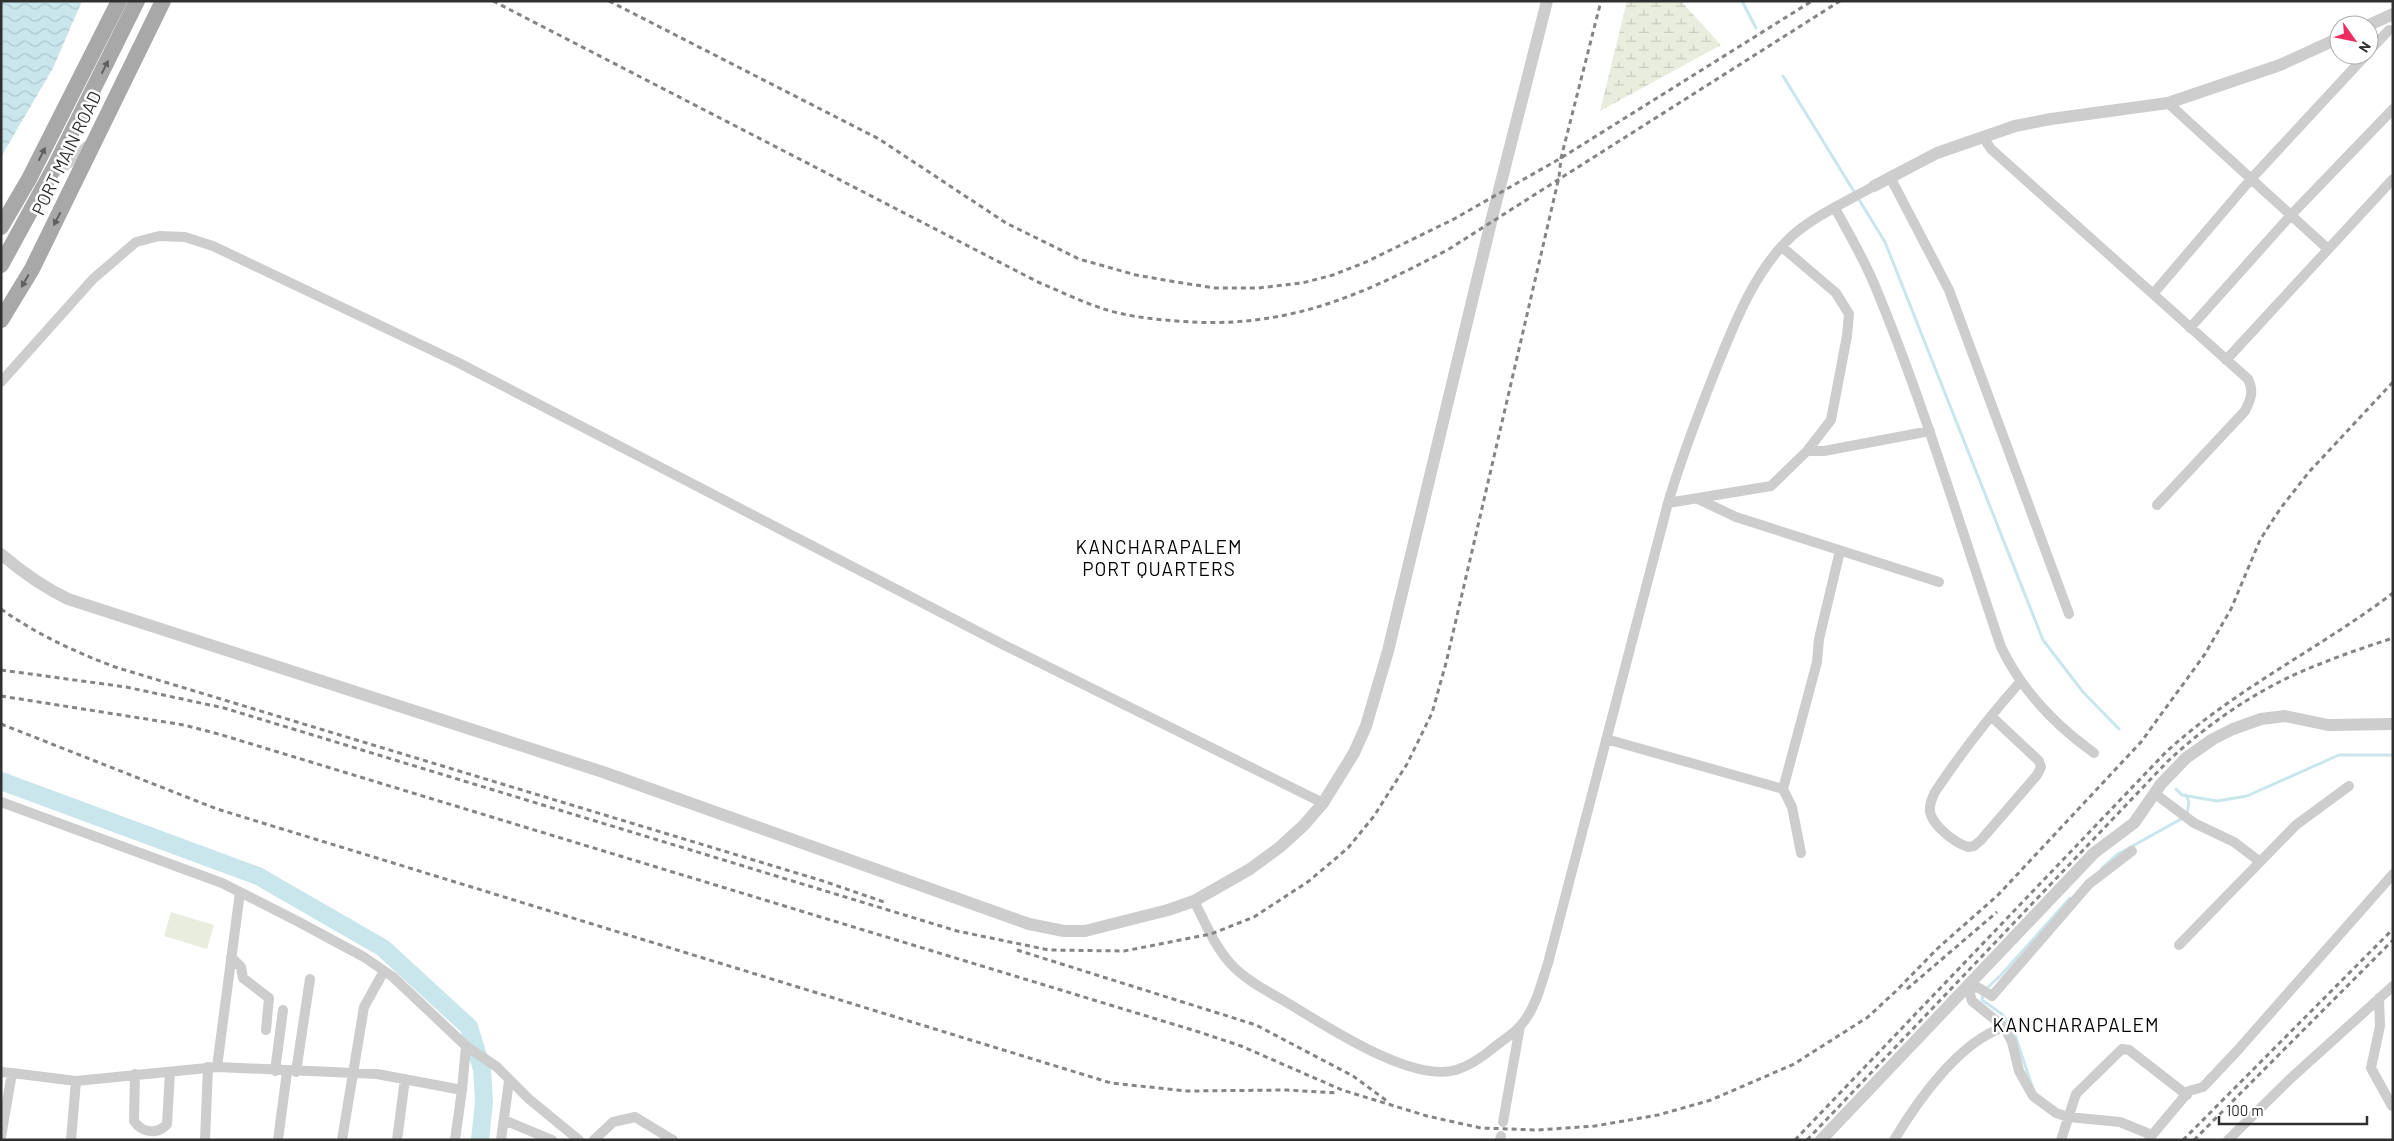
<svg xmlns="http://www.w3.org/2000/svg" width="2394" height="1141" font-family="Barlow,sans-serif">
  <style>
    .green { fill: #e9eddd }
    .wetland { fill: url(#wetland-marsh) }
    .water { fill: url(#water-waves) }
    .lines { fill: none; stroke-linecap: round; stroke-linejoin: round }
    .stream { stroke: #c9e6ed; stroke-width: 3 }
    .river { stroke: #c9e6ed; stroke-width: 18 }
    .minor { stroke: #cdcdcd; stroke-width: 10 }
    .tertiary { stroke: #cdcdcd; stroke-width: 12 }
    .primary { stroke: #a8a8a8; stroke-width: 16 }
    .rail { stroke: #858585; stroke-width: 3; stroke-dasharray: 5 4; stroke-linecap: butt }
    .primary-bridge { stroke: #a8a8a8; stroke-width: 16 }
    .oneway { fill: #606060 }
    .labels { text-anchor: middle; dominant-baseline: central; stroke-width: 5; stroke-linejoin: round; paint-order: stroke }
    .street-label { font-size: 18px; fill: #303030; stroke: #fff }
    .neighbourhood-label { font-size: 19px; letter-spacing: 1px; fill: #000; stroke: #fff }
  </style>
  <defs>
    <pattern id="wetland-marsh" width="20" height="14" patternUnits="userSpaceOnUse" patternTransform="scale(1.25)"><rect width="20" height="14" fill="#e9eddd"/><path d="M1 5h8M5 5V1M11 12h8M15 12V8" fill="none" stroke="#c8ccbe"/></pattern>
    <pattern id="water-waves" width="16" height="10" patternUnits="userSpaceOnUse" patternTransform="scale(1.25)"><rect width="16" height="10" fill="#c9e6ed"/><path d="M0 5q4-4 8 0t8 0" fill="none" stroke="#adc6cc"/></pattern>
  </defs>
  <rect width="100%" height="100%" fill="#fff"/>
  <path class="green" d="M171 912 214 925 207 949 164 936Z"/>
  <path class="wetland" d="M1627 1H1681L1721 45 1600 111Z"/>
  <path class="water" d="M1 1H82L53 68 1 157Z"/>
  <g class="lines">
    <path class="stream" d="M1742 1 1756 28
      M1783 76 1885 242 2043 640 2083 692 2119 729
      M2176 789 2182 795 2217 801 2247 796 2339 755H2393
      M2186 795 2189 802 2187 814
      M2102 868 2118 854 2183 818
      M1986 989 2001 975 2070 898
      M1983 994 1982 1000 2003 1015 2014 1032 2032 1086"/>
    <path class="river" d="M1 781 258 876 383 948 469 1027 482 1069 484 1102 480 1140"/>
    <path class="minor" d="M2369 51 2389 30
      M2168 103 2328 249
      M1983 137 1991 149 2248 379C2254 391 2251 399 2245 411L2157 505
      M54 173 69 163 87 146
      M1890 177 1949 290 2069 614
      M1835 208C1849 234 1864 259 1875 286 1924 404 1960 526 2001 647 2022 691 2055 725 2094 753
      M2153 294 2251 179 2366 55
      M2190 328 2291 215 2393 109
      M2226 360 2393 179
      M1 382 93 279 136 242 159 236 185 237 213 246 457 362 1004 645 1323 803
      M1807 451H1824L1930 431
      M1698 499 1736 517 1939 582
      M1668 503 1771 486 1807 451 1831 420 1847 336 1849 314 1836 293 1782 247
      M1991 716 2039 761 2041 767 2037 775 1981 840 1974 846 1968 847C1955 843 1933 826 1930 812 1929 805 1932 798 1935 792 1961 753 1989 717 2020 682
      M1606 739 1783 789 1792 807 1801 853
      M1783 789 1817 662 1819 639 1840 551
      M2154 793 2194 823 2234 842 2259 861
      M1 802 222 883 297 921 364 957 393 977 466 1046
      M2132 851 2089 884 1992 996 1979 988 1968 987 1972 1001 2004 1027 2012 1042 2019 1071 2033 1096 2056 1113 2068 1117 2120 1122 2152 1135
      M1194 901C1205 922 1214 945 1230 963 1245 980 1267 991 1286 1002 1325 1025 1410 1083 1456 1070 1469 1066 1481 1058 1492 1049 1501 1041 1513 1035 1521 1025 1536 1008 1541 984 1548 963L1668 503C1681 459 1697 417 1714 374 1733 327 1754 270 1793 235 1816 215 1848 201 1874 186
      M2179 945 2296 825 2349 786
      M231 957 241 967 243 978 269 998 266 1030
      M2379 998 2380 1026 2371 1068 2392 1106
      M217 1067 240 892
      M275 1071 283 1010
      M1 1072 12 1073
      M296 1072 310 979
      M135 1074 134 1121C142 1133 158 1135 167 1124L170 1072
      M504 1120 552 1140
      M1503 1122 1520 1026
      M1 1137 12 1073 76 1081
      M71 1140 76 1081 217 1067 377 1074 462 1090 466 1046 497 1067 529 1099 579 1140
      M205 1140 208 1067
      M278 1140 287 1072
      M342 1140 364 1007 384 971
      M397 1140 405 1079
      M455 1140 462 1090
      M501 1140 509 1081
      M594 1140 613 1122 635 1117 673 1140
      M1500 1140 1501 1136
      M1894 1140C1918 1100 1959 1042 2004 1027
      M2061 1140 2076 1094 2122 1049 2129 1050 2187 1095
      M2148 1140 2189 1091 2203 1087 2237 1051 2393 874
      M2228 1140 2290 1079 2393 986"/>
    <path class="tertiary" d="M2369 25 2393 14
      M1874 186 1937 153 2015 126 2051 119 2168 103 2280 65 2339 38
      M1 554C22 572 43 587 68 599L603 772 1029 924 1064 931H1085L1168 910 1194 901 1250 869 1280 847 1304 825 1323 803 1354 753 1366 726 1388 651 1491 222 1547 1
      M1821 1140 2094 853 2134 823 2161 784 2186 758 2213 739 2233 729 2261 719 2285 716 2328 725 2393 724"/>
    <path class="primary" d="M1 320 32 269 163 1"/>
    <path class="rail" d="M493 1 1038 282C1059 291 1080 301 1101 308 1124 316 1151 319 1176 321 1283 330 1357 298 1449 249L1840 1
      M609 1 879 139 1006 223 1079 259 1136 275 1176 282 1215 288H1258L1302 283 1333 275 1366 262 1454 219 1561 158 1812 1
      M1 609C38 635 73 651 115 667L823 881 887 903
      M1 670 126 687 224 708 957 931 1049 950 1124 951 1211 934 1254 917 1309 881 1348 848 1374 816 1407 764 1432 713 1446 663 1559 177 1561 158 1601 1
      M1 696 184 725 222 735 1199 1032 1241 1046 1342 1090 1427 1116 1481 1128 1538 1130 1595 1126 1658 1115 1711 1100 1794 1064 1868 1017 1896 991 1938 948 1998 895 2141 742 2205 654 2231 609 2260 540 2280 509 2309 472 2393 382
      M1 724 217 809 1111 1083 1187 1091 1287 1090 1338 1093
      M1017 950 1256 1025 1353 1076 1387 1101
      M1907 989 1997 912
      M1795 1140 2166 752C2235 689 2319 649 2393 593
      M1807 1140 2168 761C2212 720 2264 685 2320 664 2344 654 2369 646 2393 638
      M2183 1140 2393 929
      M2194 1140 2393 940"/>
    <path class="primary-bridge" d="M1 227 29 179 119 1
      M1 265 55 166 137 1"/>
  </g>
  <defs><path id="oneway-solid" d="M-6-.8H1V-3.2L6.5 0L1 3.2V.8H-6Z" transform="scale(1.25)"/></defs>
  <g class="oneway">
    <use href="#oneway-solid" transform="translate(105 67) rotate(-63)"/>
    <use href="#oneway-solid" transform="translate(42 154) rotate(-63)"/>
    <use href="#oneway-solid" transform="translate(57 219) rotate(117)"/>
    <use href="#oneway-solid" transform="translate(25 281) rotate(120)"/>
  </g>
  <g class="labels">
    <g class="street-label">
      <text transform="translate(66 153) rotate(-64)">PORT MAIN ROAD</text>
    </g>
    <g class="neighbourhood-label">
      <text x="1159" y="546">KANCHARAPALEM<tspan x="1159" dy="22">PORT QUARTERS</tspan></text>
      <text x="2076" y="1024">KANCHARAPALEM</text>
    </g>
  </g>
  <rect width="2394" height="1141" fill="none" stroke="#303030" stroke-width="5"/>
  <g transform="translate(2354 40) rotate(123)"><circle r="24" fill="#ffffff" stroke="#acacac"/>
  <path d="M0-4L9 19L0 12L-9 19Z" fill="#eb2d5f"/>
  <text y="-8" font-size="14" font-weight="bold" text-anchor="middle" fill="#303030">N</text>
  </g>
  <path d="M2219 1116v8h148v-8" fill="none" stroke="#303030" stroke-width="2.5"/>
  <text x="2226" y="1116" font-size="15" fill="#303030" stroke="#ffffff" stroke-width="4" paint-order="stroke">100 m</text>
</svg>
